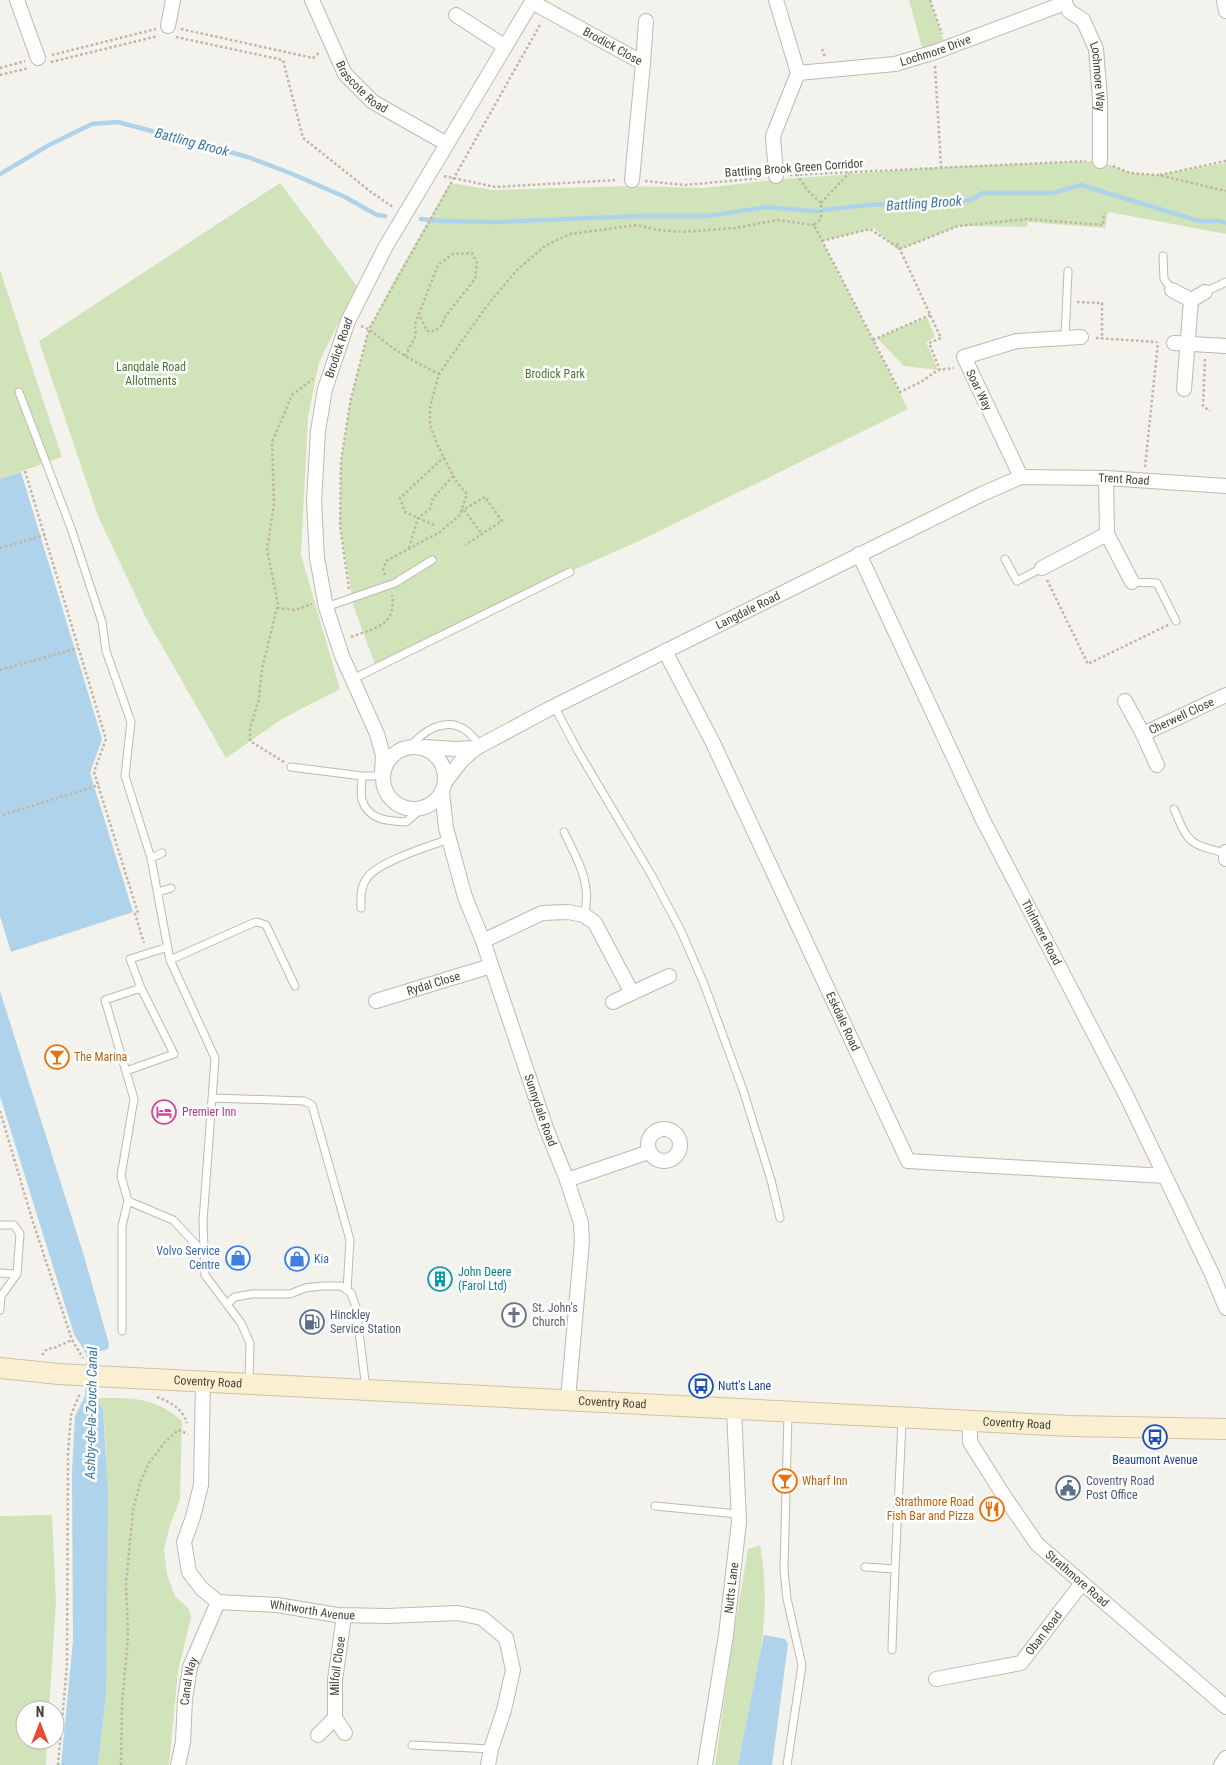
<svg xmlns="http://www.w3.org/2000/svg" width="1226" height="1765" font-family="'Roboto Condensed',sans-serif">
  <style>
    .green { fill: #d1e4b9 }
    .water { fill: #afd3ea }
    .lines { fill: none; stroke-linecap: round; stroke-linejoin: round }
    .stream { stroke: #afd3ea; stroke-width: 4.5 }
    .lane-casing { stroke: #bfb9af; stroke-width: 9 }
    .street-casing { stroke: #bfb9af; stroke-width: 16 }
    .secondary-casing { stroke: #cfc3a0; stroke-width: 22 }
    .path { stroke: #c0b5a2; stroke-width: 2.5; stroke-dasharray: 2.5 2.5; stroke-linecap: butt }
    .lane { stroke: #fff; stroke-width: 7 }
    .street { stroke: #fff; stroke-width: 14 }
    .secondary { stroke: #faf0d1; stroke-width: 20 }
    .secondary-bridge-casing { stroke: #cfc3a0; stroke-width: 22; stroke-linecap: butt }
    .secondary-bridge { stroke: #faf0d1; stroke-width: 20 }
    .labels { text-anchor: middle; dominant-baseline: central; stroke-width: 5; stroke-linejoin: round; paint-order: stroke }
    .street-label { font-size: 12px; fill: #48433a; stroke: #fff }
    .park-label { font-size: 12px; fill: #4c7532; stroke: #fff }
    .food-label { font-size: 12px; fill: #c56008; stroke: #fff; text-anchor: start }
    .hotel-label { font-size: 12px; fill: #b23c85; stroke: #fff; text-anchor: start }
    .shop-label { font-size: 12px; fill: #366cbe; stroke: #fff; text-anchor: end }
    .culture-label { font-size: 12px; fill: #0d838f; stroke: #fff; text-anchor: start }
    .worship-label { font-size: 12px; fill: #5b616d; stroke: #fff; text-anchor: start }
    .service-label { font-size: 12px; fill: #4e5e75; stroke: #fff; text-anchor: start }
    .transit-label { font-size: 12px; fill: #164399; stroke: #fff; text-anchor: start }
    .water-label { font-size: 14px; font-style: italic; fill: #3b78a3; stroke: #fff }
  </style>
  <rect width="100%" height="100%" fill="#f4f2ec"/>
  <path class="green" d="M909 0H930L945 45 924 55Z
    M1100 161 1130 173 1158 175 1226 163V234L1108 212 1105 228 1028 222 1027 227 959 226 898 250 874 228 822 241 908 409 639 541 506 600 375 664 354 608 340 526 341 461 351 398 369 329 396 277 450 183 493 190 629 186 703 188 772 180 941 167Z
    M280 183 357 286 319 362 308 417 301 555 340 689 282 719 226 758 146 618 98 516 39 341Z
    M0 270 62 457 0 479Z
    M927 317 935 337 926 342 938 370 904 366 877 338Z
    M96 1398C131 1398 154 1396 182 1421L180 1499 170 1525 164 1550 167 1574 175 1596 189 1609 191 1618 178 1671 169 1765H98L106 1696V1450L103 1409Z
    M52 1515 56 1601 49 1710H25V1740H47L46 1765H0V1516Z
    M760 1545C774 1619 754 1693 738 1765H715L734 1632 748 1549Z"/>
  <path class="water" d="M21 472 102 739 90 773 133 912 11 952 0 916V479Z
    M0 991 84 1256 109 1344 108 1349 98 1352 96 1398 103 1409 108 1493 106 1696 98 1765H61L73 1640 72 1472 75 1416 85 1396 87 1355 74 1334 0 1096Z
    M764 1635 785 1639 788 1644 772 1765H738Z"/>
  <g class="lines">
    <path class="stream" d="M0 174 49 145 92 124 118 122 248 157 290 173 345 197 377 215 385 216
      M824 210 868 205 971 200 983 193H1053L1081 185 1199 221H1220L1226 223
      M421 219 441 221 496 222 638 216H708L767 207 811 211H818"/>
    <g class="lane-casing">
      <path id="lane" d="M1163 256 1164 279 1172 290
        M1205 292 1226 282
        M1065 338 1068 271
        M19 392 71 528 102 622 106 651 131 722 125 776 151 858 170 960 215 1058 203 1221 205 1275 241 1323 250 1343 249 1382
        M1005 559 1017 581 1042 568
        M1132 582 1157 583 1176 621
        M326 607 395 583 432 560
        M353 679 570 572
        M554 706 578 751 652 876 681 931 704 984 743 1090 771 1180 780 1218
        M411 746C423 731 445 717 464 729 470 733 476 740 481 746
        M291 767 362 776H382
        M362 776C362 783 360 793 362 800 369 821 389 821 406 822L421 809
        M1174 809C1188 843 1189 844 1225 853
        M564 832C577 859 593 884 584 915
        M151 858 162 853
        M158 892 171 888
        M361 908C361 898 360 887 367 878 378 862 429 846 449 839
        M168 947 130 959 141 988 105 1000 134 1099 121 1176 128 1201 173 1220 205 1254
        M170 960 253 923 257 922 266 925 295 986
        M126 1071 174 1054 141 988
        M212 1098 304 1101 312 1105 350 1240 347 1290
        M0 1225H14L20 1234 17 1274 1 1296 0 1310
        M0 1273 17 1274
        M227 1304 235 1297 252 1294H290L305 1288 322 1286H341L347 1290 351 1293 356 1307 366 1389
        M122 1331V1226L128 1201
        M655 1506 738 1514
        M865 1567 895 1569
        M892 1650C894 1573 899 1497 902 1420
        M412 1745 491 1749
        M787 1765 802 1665 787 1599 784 1570 788 1414"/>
    </g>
    <g class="street-casing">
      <g id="street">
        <path d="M17 0 38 58"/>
        <path id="s1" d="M312 0 345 74 373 102 447 144"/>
        <path d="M776 0 798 73 773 136 776 176"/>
        <path d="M1224 0 1226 11"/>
        <path id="s2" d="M532 2 643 63 632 180"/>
        <path id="s3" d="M1065 3 1069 11 1083 20 1096 49 1100 99V161"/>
        <path d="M456 15 504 46"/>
        <path d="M168 26 173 0"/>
        <path d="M643 63 646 21"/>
        <path id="s4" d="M798 73 895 64 935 52 1065 3V0"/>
        <path d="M1172 290 1191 300 1205 292"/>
        <path d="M1174 343 1226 346"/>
        <path d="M1184 389 1191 300"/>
        <path d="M1021 477 964 357 1017 341 1081 337"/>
        <path d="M1106 478 1107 534 1132 582"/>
        <path id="s5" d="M859 554 983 820 1127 1097 1212 1274 1226 1308"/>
        <path d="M1042 568 1107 534"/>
        <path id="s6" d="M665 651 713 743 908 1161 1165 1176"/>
        <path id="s7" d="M1125 701 1143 734 1226 695"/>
        <path d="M1143 734 1157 765"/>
        <circle cx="414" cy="778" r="31"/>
        <path d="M424 747 456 749 476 748"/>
        <path id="s8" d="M382 772 383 755 377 734 342 656 326 607 317 558 314 502 318 431 325 389 348 321 386 246 533 0"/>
        <path id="s9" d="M445 782 462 760 476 748 547 710 982 494 1021 477 1106 478 1226 486"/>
        <path id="s10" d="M442 792 446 828 465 897 483 941 546 1128 567 1180 581 1223 582 1241 568 1399"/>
        <path d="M1226 852V859"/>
        <path d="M483 941 542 913 568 912 584 915 595 923 632 993 613 1002"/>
        <path d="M632 993 669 976"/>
        <path id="s11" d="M376 1001 491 966"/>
        <circle cx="664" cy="1145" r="16"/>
        <path d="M567 1180 649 1152"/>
        <path id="s12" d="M203 1380 201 1485 193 1517 184 1542 189 1572 202 1589 218 1602 277 1605 337 1615 387 1616 458 1613 482 1618 506 1638 513 1670 504 1710 491 1749 488 1765"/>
        <path id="s13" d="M970 1421V1442L1004 1496 1037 1544 1226 1707"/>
        <path id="s14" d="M936 1679 1021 1663 1082 1583"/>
        <path d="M335 1718 345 1733"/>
        <path id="s15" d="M318 1735 335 1718V1680L344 1616"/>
        <path id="s16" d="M178 1765 183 1742 185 1699 190 1667 218 1602"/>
        <path id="s17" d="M705 1765 726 1635 739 1522 734 1409"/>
        <path d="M1221 1765 1226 1758"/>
      </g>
    </g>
    <g class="secondary-casing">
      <g id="secondary">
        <path d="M0 1368 59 1374"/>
        <path id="s18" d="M113 1377 1070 1426 1226 1429"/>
      </g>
    </g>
    <path class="path" d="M930 0 942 34
      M181 29 313 58 320 52
      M176 37 283 60 303 138 371 192 393 207
      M822 49 825 57
      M52 55 156 29
      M51 62 158 36
      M935 66 941 167
      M0 68 25 61
      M0 75 29 68
      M1113 166 1130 173 1158 175 1226 191
      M797 174 807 190 821 203V219L814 225 900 392 921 382 938 370 954 368
      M790 175 1086 161
      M1160 175 1226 161
      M444 176 495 187 617 180
      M645 181 685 185 762 178
      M821 203 849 173
      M822 241 870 229 900 249 958 226 1027 219 1103 225 1104 213
      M897 243 941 338 929 343 940 370
      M1077 302 1102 303V339
      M361 326C373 330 380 339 390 346 405 357 422 365 439 374
      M1096 338 1157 342
      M873 340 930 315
      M405 356 416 335 415 324 438 265 453 254 472 253 477 263 475 279 445 317 442 325 435 331H427L419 314
      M1205 359 1203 406 1210 411
      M1145 467 1158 342
      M25 471 106 739 94 772 138 913 135 914 144 943
      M464 510 482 534
      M461 511 485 497 502 521 465 545
      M434 525 405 512 400 498 444 457
      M0 548 45 535
      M409 548 418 518 430 509 433 498 453 476
      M385 575 383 570 386 561 440 532 460 515 467 494 457 483 437 444 430 425V407L439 374 486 307 517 270 546 245 570 234 637 225 658 230 683 232 735 228 777 220 814 225
      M1047 580 1088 664 1168 625
      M349 589 340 526 341 461 351 398 369 329 541 23
      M277 608 295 610 312 604
      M351 637C374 628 397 626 392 595
      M0 670 78 648
      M284 762 250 741V728L259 699 262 669 278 604 267 550 274 504 272 442 292 395 313 379
      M3 815 99 785
      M0 1111 32 1219 72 1340 83 1358
      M42 1355 47 1349 54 1348 72 1340
      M157 1397C170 1402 182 1408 187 1423
      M58 1765 67 1665 68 1452 71 1415 80 1393
      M121 1765 122 1705 128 1637 126 1584 133 1510 140 1483 149 1463 165 1442 178 1430 188 1434"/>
    <use href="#lane" class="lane"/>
    <use href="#street" class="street"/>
    <use href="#secondary" class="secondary"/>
    <g class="secondary-bridge-casing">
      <path id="secondary-bridge" d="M59 1374 113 1377"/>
    </g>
    <use href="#secondary-bridge" class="secondary-bridge"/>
  </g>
  <defs>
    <g id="bar-ring" transform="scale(1.25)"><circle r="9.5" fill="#fff" stroke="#e8710a" stroke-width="1.5"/><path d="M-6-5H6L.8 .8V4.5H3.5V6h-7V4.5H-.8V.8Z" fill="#e8710a"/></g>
    <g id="hotel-ring" transform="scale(1.25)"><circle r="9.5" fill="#fff" stroke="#d1479c" stroke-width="1.5"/><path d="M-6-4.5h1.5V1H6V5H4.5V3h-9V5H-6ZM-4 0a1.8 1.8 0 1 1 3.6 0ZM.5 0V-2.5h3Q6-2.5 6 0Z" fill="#d1479c"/></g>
    <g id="shop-ring" transform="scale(1.25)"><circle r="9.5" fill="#fff" stroke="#3f7fe0" stroke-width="1.5"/><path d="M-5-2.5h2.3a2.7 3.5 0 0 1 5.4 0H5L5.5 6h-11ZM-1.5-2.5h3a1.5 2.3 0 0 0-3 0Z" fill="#3f7fe0"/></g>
    <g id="building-ring" transform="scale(1.25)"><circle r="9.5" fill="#fff" stroke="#0f9aa8" stroke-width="1.5"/><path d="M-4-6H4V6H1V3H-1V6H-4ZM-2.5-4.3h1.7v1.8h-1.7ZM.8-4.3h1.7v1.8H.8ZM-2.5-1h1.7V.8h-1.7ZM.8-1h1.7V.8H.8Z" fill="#0f9aa8"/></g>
    <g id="church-ring" transform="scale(1.25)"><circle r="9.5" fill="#fff" stroke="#6b7280" stroke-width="1.5"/><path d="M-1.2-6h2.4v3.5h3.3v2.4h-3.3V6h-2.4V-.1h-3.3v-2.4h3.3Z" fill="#6b7280"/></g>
    <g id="fuel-ring" transform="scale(1.25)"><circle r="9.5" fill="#fff" stroke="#5c6f8a" stroke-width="1.5"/><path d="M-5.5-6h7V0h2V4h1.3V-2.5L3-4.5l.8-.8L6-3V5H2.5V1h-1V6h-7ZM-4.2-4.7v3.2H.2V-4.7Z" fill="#5c6f8a"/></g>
    <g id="bus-ring" transform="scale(1.25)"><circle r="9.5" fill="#fff" stroke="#1a4fb4" stroke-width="1.5"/><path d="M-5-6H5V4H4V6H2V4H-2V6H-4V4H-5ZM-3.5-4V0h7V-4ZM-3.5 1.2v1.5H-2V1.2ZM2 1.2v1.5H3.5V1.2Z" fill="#1a4fb4"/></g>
    <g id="civic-ring" transform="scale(1.25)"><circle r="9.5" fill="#fff" stroke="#5c6f8a" stroke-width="1.5"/><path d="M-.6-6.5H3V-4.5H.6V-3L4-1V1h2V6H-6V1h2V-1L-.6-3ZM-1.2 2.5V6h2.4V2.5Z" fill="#5c6f8a"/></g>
    <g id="restaurant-ring" transform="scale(1.25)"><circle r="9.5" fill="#fff" stroke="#e8710a" stroke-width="1.5"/><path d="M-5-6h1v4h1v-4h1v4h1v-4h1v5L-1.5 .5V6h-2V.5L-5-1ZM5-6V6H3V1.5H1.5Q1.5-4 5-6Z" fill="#e8710a"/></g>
  </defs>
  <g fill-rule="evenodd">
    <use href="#bar-ring" x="57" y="1057"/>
    <use href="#hotel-ring" x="164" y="1112"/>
    <use href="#shop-ring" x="238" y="1258"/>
    <use href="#shop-ring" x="297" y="1259"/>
    <use href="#building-ring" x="440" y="1279"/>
    <use href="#church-ring" x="514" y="1315"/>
    <use href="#fuel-ring" x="312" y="1322"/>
    <use href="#bus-ring" x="701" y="1386"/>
    <use href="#bus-ring" x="1155" y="1437"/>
    <use href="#bar-ring" x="785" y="1481"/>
    <use href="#civic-ring" x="1068" y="1488"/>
    <use href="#restaurant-ring" x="992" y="1509"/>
  </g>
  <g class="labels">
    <g class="street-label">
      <text stroke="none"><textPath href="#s2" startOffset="92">Brodick Close</textPath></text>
      <text stroke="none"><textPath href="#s4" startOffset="140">Lochmore Drive</textPath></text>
      <text stroke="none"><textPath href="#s3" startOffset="85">Lochmore Way</textPath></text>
      <text stroke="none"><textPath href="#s1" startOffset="102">Brascote Road</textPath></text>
      <text transform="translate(794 168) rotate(-4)">Battling Brook Green Corridor</text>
      <text stroke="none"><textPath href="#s8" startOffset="439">Brodick Road</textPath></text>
      <text transform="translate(979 390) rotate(64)">Soar Way</text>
      <text stroke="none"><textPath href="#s9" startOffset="758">Trent Road</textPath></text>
      <text stroke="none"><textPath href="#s9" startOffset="351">Langdale Road</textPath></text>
      <text stroke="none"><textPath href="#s7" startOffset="80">Cherwell Close</textPath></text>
      <text stroke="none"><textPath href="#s5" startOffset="420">Thirlmere Road</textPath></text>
      <text stroke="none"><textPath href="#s11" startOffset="60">Rydal Close</textPath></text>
      <text stroke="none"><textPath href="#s6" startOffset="411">Eskdale Road</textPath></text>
      <text stroke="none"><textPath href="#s10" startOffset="334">Sunnydale Road</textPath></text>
      <text stroke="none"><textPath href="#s18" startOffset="95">Coventry Road</textPath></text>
      <text stroke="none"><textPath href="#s18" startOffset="500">Coventry Road</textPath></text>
      <text stroke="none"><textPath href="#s18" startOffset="905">Coventry Road</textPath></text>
      <text stroke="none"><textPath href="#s13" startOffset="196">Strathmore Road</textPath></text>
      <text stroke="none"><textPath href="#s17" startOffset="179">Nutts Lane</textPath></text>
      <text stroke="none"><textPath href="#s12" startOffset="332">Whitworth Avenue</textPath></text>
      <text stroke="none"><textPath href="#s14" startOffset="124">Oban Road</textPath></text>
      <text stroke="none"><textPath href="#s15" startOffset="76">Milfoil Close</textPath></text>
      <text stroke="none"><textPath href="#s16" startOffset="85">Canal Way</textPath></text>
    </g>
    <g class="park-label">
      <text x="151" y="367">Langdale Road<tspan x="151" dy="14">Allotments</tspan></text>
      <text x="555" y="374">Brodick Park</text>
    </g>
    <g class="food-label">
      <text x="74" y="1057">The Marina</text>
      <text x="802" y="1481">Wharf Inn</text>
      <text x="974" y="1502" text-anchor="end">Strathmore Road<tspan x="974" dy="14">Fish Bar and Pizza</tspan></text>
    </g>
    <g class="hotel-label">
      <text x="182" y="1112">Premier Inn</text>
    </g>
    <g class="shop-label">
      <text x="220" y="1251">Volvo Service<tspan x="220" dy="14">Centre</tspan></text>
      <text x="314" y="1259" text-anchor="start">Kia</text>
    </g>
    <g class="culture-label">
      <text x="458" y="1272">John Deere<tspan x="458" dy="14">(Farol Ltd)</tspan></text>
    </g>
    <g class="worship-label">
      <text x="532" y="1308">St. John's<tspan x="532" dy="14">Church</tspan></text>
    </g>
    <g class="service-label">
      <text x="330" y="1315">Hinckley<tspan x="330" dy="14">Service Station</tspan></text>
      <text x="1086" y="1481">Coventry Road<tspan x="1086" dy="14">Post Office</tspan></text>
    </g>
    <g class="transit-label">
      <text x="718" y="1386">Nutt's Lane</text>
      <text x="1155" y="1460" text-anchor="middle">Beaumont Avenue</text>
    </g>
    <g class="water-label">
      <text transform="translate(192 142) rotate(15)">Battling Brook</text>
      <text transform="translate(924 203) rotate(-4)">Battling Brook</text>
      <text transform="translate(91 1413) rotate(-89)">Ashby-de-la-Zouch Canal</text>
    </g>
  </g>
  <g transform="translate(40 1725)"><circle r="24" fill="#ffffff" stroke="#b6b4b0"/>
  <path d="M0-4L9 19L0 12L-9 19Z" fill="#e54c33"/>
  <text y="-8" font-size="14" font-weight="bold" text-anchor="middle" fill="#48433a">N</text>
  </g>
</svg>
